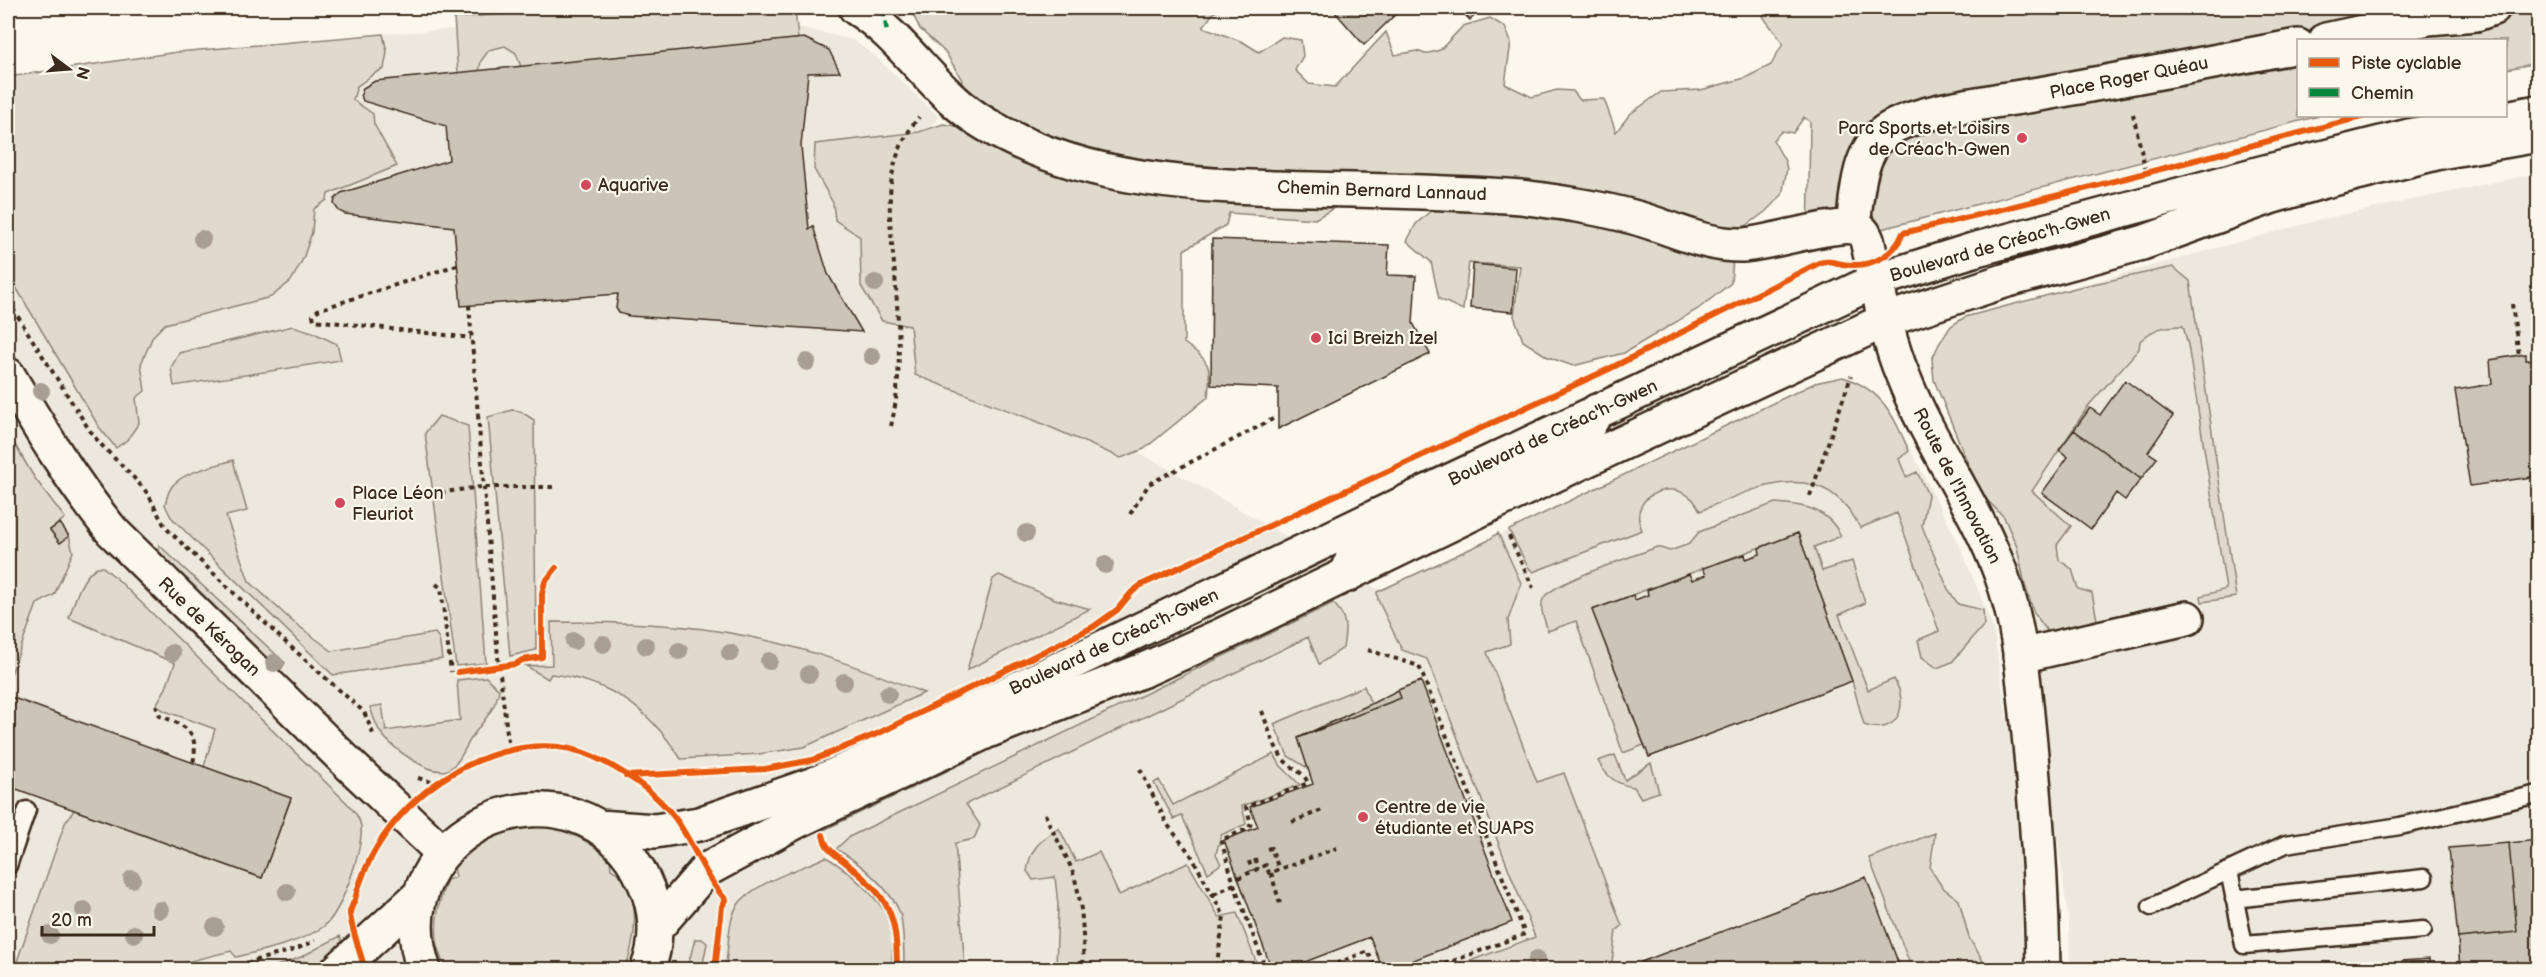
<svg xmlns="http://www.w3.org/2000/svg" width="2546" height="977" font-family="'Balsamiq Sans',sans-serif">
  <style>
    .built { fill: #ede8dd }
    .green { fill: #dfd9ce; stroke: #8d8276; stroke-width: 1.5 }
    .building { fill: #ccc4b9; stroke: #3b2a1e; stroke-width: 1.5 }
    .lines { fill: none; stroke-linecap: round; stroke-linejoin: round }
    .lane-casing { stroke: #3b2a1e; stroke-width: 21 }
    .street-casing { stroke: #3b2a1e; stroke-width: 38 }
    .secondary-casing { stroke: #3b2a1e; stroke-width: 38 }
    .path { stroke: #3b2a1e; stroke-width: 4; stroke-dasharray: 4.5 4.5; stroke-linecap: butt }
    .lane { stroke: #fbf7ec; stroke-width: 16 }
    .street { stroke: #fbf7ec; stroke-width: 33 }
    .secondary { stroke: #fbf7ec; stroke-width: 33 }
    .path-bridge { stroke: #3b2a1e; stroke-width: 4; stroke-dasharray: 4.5 4.5; stroke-linecap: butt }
    .quiet { stroke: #00873e; stroke-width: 4.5; stroke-dasharray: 9 4.5; stroke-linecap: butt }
    .cycleway-casing { stroke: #fbf7ec; stroke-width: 10 }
    .cycleway { stroke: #e8590c; stroke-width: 6 }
    .tree { fill: #a89e93 }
    .poi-dot { fill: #d1495b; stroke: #fbf7ec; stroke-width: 2 }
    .labels { text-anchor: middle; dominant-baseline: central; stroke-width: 4.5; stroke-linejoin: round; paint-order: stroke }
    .street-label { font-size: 18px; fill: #3b2a1e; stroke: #fbf7ec }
    .poi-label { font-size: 18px; fill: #3b2a1e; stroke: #fbf7ec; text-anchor: start }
  </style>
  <rect width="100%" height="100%" fill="#fbf7ec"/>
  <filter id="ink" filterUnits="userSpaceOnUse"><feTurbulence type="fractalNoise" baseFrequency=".0167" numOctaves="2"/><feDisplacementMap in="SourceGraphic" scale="12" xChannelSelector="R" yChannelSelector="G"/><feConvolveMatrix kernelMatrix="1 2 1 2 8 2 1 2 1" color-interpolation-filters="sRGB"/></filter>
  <g filter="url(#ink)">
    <path class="built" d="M600 19 739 22 803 28 853 40 875 56 939 117 924 139 1063 417 1159 463 1381 591 1820 384 1835 378 1857 385 1885 407 1901 431 1961 548 1993 628 2015 770 2020 832 2023 969 8 970V77L177 52 383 34Z
      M2538 173V969H2070L2069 925 2047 760 1988 514 1934 380 1932 359 1939 344 1951 326 1965 317 2319 220Z"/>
    <path class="green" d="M578 8H774L775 11 795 9 798 39 521 67 516 53 505 46 489 50 481 61 479 72 458 74 454 18Z
      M910 8H1231L1214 12 1203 27 1243 42 1259 52 1282 37 1301 40 1303 56 1295 70 1309 84 1335 87 1386 32 1395 55 1417 51 1425 54 1440 50 1463 26 1490 18 1505 27 1511 42 1505 84 1532 97 1557 90 1573 91 1580 100 1604 99 1616 132 1630 114 1661 92 1701 90 1745 78 1771 65 1783 43 1764 18 1761 8H2538V63L2506 69V40H2298V116H2319L1808 248 1810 122 1804 117 1793 133 1782 131 1773 140 1785 161 1787 169 1782 195 1765 212 1735 234 1731 283 1698 309 1624 353 1573 366 1548 357 1523 341 1514 316 1520 266 1469 263 1463 310 1439 299 1431 262 1407 241 1416 224 1436 206 1383 180 1315 219 1229 213 1226 225 1184 250V343C1211 362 1211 364 1208 397L1144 449 1121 458 1036 421 915 375 910 326 882 321 861 286 860 237 835 220 833 203 814 169 815 144 919 132 943 124 957 126 972 133 965 107 962 80 946 53 920 29Z
      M383 34 387 52 384 69C370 74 369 79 357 86L353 100 373 114 374 124 397 166 328 194 327 200 314 209 312 232 303 259 291 281 271 297 165 324 153 336 141 364 145 391 136 398 139 423 127 440 116 448 99 427 8 274V77L177 52Z
      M2173 267 2190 281 2236 597 2202 602 2201 596 2226 589 2188 345 2183 326C2164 326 2154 328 2140 341L2139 349 2089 405 2032 491 2071 526 2057 545 2059 560 2072 569 2078 589 2092 593 2097 620 2175 602 2177 609 2069 636 2048 632 2034 613 2025 585 2017 547 2004 517 1980 493 1934 380 1932 359 1939 344 1951 326 1965 317 2079 287Z
      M293 326 312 332 337 344 341 360 174 386 171 368 179 353Z
      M1843 377C1883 390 1893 415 1909 451L1899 459 1906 477 1917 472 1928 495 1922 526 1948 589 1958 604 1983 610 1984 625 1952 662 1937 668 1922 657 1918 640 1939 631 1897 513 1860 528C1824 454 1757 487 1700 511 1683 471 1624 494 1642 530L1533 572 1528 567 1509 530 1815 383Z
      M512 410 520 411 534 420 536 650 510 656 488 417Z
      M439 416 468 426 486 663 456 666 425 433Z
      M8 433 34 477 65 518 50 530 60 543 69 536 73 552 54 595 37 604 8 682V488L10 487 8 483Z
      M233 460 247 511 226 516 249 581 292 621 332 651 435 633 439 638 442 659 333 675 203 549 171 517 165 505C167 497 169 488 175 483 189 470 216 466 233 460Z
      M1775 503C1804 505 1827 508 1841 536L1814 547 1822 571 1852 561 1865 603 1839 615 1868 690 1894 679C1910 705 1898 737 1864 725L1852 681 1798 533 1592 610 1644 745 1623 753 1576 621 1548 631C1545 621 1539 609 1543 599 1550 583 1637 555 1657 547L1670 551 1689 544 1699 532Z
      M1498 533 1521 583 1508 620 1510 644 1487 652 1537 782 1564 773 1622 926 1616 931 1611 969H1448L1535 937 1427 659 1402 650 1378 600 1377 592 1487 541Z
      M159 545 285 663 280 671 159 554Z
      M97 567H103L115 577 347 803C353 810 359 816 361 826 364 848 341 914 323 927 298 944 264 950 236 957L231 951 158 969 14 970 65 823 74 810 262 878 291 799 204 767 215 729 165 711 156 705 166 688 175 663 69 618C75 600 81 577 97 567Z
      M999 575 1055 599 1090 609 967 670 993 579Z
      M1333 603C1348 617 1346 629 1343 648L1319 664 1308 637 966 804 980 825 974 839 955 843 965 969H904C904 952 904 934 901 917 895 892 858 861 836 849L849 837Z
      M551 622C617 622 686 623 751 637 810 649 867 670 924 693L804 747 759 754 681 759C649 709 611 681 551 674L548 679 526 666 552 665Z
      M486 677 499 690C496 708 485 719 474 734 466 744 460 765 447 770 429 776 391 747 381 733 376 726 373 716 370 707L382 705 386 731 460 720 457 680Z
      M1364 686 1371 704 1298 738 1309 769 1288 756 1274 724Z
      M1274 754 1281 766 1300 785 1242 806 1246 824 1221 835 1216 854 1221 864 1208 873 1182 816 1174 819 1154 783 1159 780 1173 805Z
      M973 755 972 759 824 830 817 828Z
      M1615 755 1625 780 1651 763 1659 792 1641 798 1634 787C1617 785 1606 777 1598 761Z
      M541 826C568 830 590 840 610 860L611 869C644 885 636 942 625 969L446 970C431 940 435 910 447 880L456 877 454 868C478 842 505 827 541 826Z
      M1059 828 1076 862 1099 852 1119 895 1188 863 1219 917 1237 913 1259 969H1056L1058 905 1055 877 1033 880 1027 871C1030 848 1040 841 1059 828Z
      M1935 833 1930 868 1942 887 1959 900 1969 938 1982 959 1985 969H1912L1869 858Z
      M826 857C844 867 881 899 888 919 894 934 892 953 891 969H725C729 950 727 923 737 906 750 884 803 868 826 857Z
      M340 936 343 944 341 948 315 969 266 970 301 957Z
      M695 939H702L707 943 702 969H687Z"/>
    <path class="building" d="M1339 8H1402L1364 45 1335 12Z
      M1458 8H1483L1470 20Z
      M804 38 829 50 840 72 808 73 801 146 809 229 813 226 828 274 862 332 629 316 619 313 616 308 618 294 461 306 454 227 345 214 339 211 334 204 335 199 341 193 449 160 446 126 363 101 361 95 363 88 375 81Z
      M1212 239 1389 245 1387 275 1416 276 1413 323 1430 354 1278 429V388L1211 385Z
      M1473 264 1516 268 1513 312 1470 308Z
      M2526 354V360L2538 359V476L2470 486 2455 390 2492 384 2490 360Z
      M2125 380 2173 416 2148 452 2157 458 2141 479 2074 430 2090 408 2100 415Z
      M2074 430 2141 479 2125 500 2116 493 2091 529 2042 493 2068 457 2059 450Z
      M60 523 69 536 60 543 50 530Z
      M1798 533 1852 681 1649 757 1592 610 1633 595 1635 600 1648 595 1647 590 1689 574 1692 580 1706 575 1703 568 1745 554 1746 559 1760 554 1759 548Z
      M1421 681 1512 922 1388 970H1383L1370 937 1284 970H1272L1224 840 1258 827 1250 807 1313 784 1298 738 1401 698 1398 690Z
      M1398 690 1401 698 1298 738 1371 704Z
      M8 696 291 798 262 878 8 786Z
      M2538 840V970H2460L2458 938 2517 932 2509 843Z
      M2509 843 2517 932 2458 938 2449 848Z
      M1866 877 1901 970H1644L1641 962Z
      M2429 959 2430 970H2403L2402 961Z"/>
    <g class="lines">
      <g class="lane-casing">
        <path id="lane" d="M8 866 27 810
          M2229 871 2244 945 2423 930
          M2234 899 2424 878
          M2151 907 2286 844 2400 826 2538 794"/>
      </g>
      <g class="street-casing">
        <path id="street" d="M856 8C906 39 935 95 987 125 1085 183 1201 186 1312 189 1382 191 1451 192 1521 197 1558 202 1596 207 1633 217 1671 227 1703 246 1743 245 1767 244 1842 220 1859 229 1864 231 1865 236 1867 240 1878 285 1885 333 1903 376 1930 445 1975 504 2001 574 2021 628 2024 687 2030 744 2037 819 2042 894 2043 970
          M2326 40 2428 18 2476 14 2493 8
          M1853 227C1857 196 1857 157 1882 134 1909 110 2001 101 2039 94 2126 79 2212 62 2298 46
          M8 375C40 429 72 482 112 531L352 767 443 853
          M1347 575 1355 550 1580 440 1597 411
          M2020 656 2187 618
          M338 970 421 894"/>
      </g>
      <g class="secondary-casing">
        <path id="secondary" d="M599 827 655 831 699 824 814 784 869 760 1450 481 1877 280 1973 250 2261 173 2409 136 2538 112
          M656 928 706 870 797 821 985 732 1146 669 1222 635 1494 503 1886 320 2004 281 2142 243 2270 197 2321 182 2440 152 2538 135
          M424 970C374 825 580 742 644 881 657 908 659 942 647 970"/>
      </g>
      <path class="path" d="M2133 114 2145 168
        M457 265 318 310 313 315 314 320 471 338
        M8 301 90 431C107 454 129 470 147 493 155 505 159 519 168 530L283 640 364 712 374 736
        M2512 304 2519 356
        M469 305 478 415
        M891 426C902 381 899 334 896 288 892 226 876 170 919 117
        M423 495 481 487H554
        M1810 496 1851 376
        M1130 514 1149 484 1273 419
        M1509 536 1533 588
        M436 584 441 588 451 672
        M1368 650 1419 666 1525 934 1429 970
        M498 657 509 750
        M156 705 160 716C185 725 200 732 193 763
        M1262 711C1268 727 1273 746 1284 760 1292 769 1303 771 1308 783L1246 807 1251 823 1249 828 1221 840 1234 884 1266 970
        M1140 769 1167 824 1191 855 1224 916 1216 970
        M418 778 435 783
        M1045 814C1053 834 1066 853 1073 873 1083 902 1084 939 1083 970
        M1292 822 1322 810
        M1267 849 1271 848 1279 869
        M1255 859 1258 869
        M1249 861 1252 871
        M1271 873 1281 907
        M1238 878 1266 865 1269 873 1337 848
        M1214 894 1234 884
        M220 970 294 950 315 941
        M1320 970 1368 951 1376 970"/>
      <use href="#lane" class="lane"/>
      <use href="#street" class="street"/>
      <use href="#secondary" class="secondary"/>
      <path class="path-bridge" d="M478 415 498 657"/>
      <path class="quiet" d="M883 8 887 32"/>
      <g class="cycleway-casing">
        <path id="cycleway" d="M458 672 516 664 522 660 542 657V593L545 582 556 568
          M626 776 765 769 813 760 879 733 1093 627 1117 610 1132 592 1141 585 1607 370 1819 263C1834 259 1837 265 1851 265 1874 266 1895 254 1903 233L2076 191 2365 116
          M823 835C826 850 835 854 846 863 890 899 897 913 897 970
          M365 970C362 958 349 921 350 912 351 908 353 904 355 899 374 827 432 772 503 752 533 744 562 743 592 756 621 769 656 792 675 818 694 844 704 876 726 900L722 906 715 970"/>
      </g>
      <use href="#cycleway" class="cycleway"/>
    </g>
    <g class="tree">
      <circle cx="202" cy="239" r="9"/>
      <circle cx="875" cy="283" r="9"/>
      <circle cx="872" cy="356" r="9"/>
      <circle cx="807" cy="362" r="9"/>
      <circle cx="41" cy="391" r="9"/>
      <circle cx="1026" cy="533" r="9"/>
      <circle cx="1105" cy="565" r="9"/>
      <circle cx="574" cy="641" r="9"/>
      <circle cx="603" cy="644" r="9"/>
      <circle cx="646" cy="646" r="9"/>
      <circle cx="679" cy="651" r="9"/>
      <circle cx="172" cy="653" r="9"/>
      <circle cx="730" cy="653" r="9"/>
      <circle cx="769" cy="661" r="9"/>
      <circle cx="274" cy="663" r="9"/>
      <circle cx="809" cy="674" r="9"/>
      <circle cx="844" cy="682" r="9"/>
      <circle cx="888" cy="694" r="9"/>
      <circle cx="132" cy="879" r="9"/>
      <circle cx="287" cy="892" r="9"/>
      <circle cx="84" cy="910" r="9"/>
      <circle cx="160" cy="910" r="9"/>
      <circle cx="215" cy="927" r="9"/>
      <circle cx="134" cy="934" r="9"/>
      <circle cx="50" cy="935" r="9"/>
      <circle cx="1537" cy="959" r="9"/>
    </g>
  </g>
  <g class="poi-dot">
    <circle cx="2022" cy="138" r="6"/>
    <circle cx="586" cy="185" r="6"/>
    <circle cx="1316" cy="338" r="6"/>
    <circle cx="340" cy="503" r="6"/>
    <circle cx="1363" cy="817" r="6"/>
  </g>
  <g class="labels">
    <g class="street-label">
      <text transform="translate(2129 78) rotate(-11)">Place Roger Quéau</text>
      <text transform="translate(1382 191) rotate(2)">Chemin Bernard Lannaud</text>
      <text transform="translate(2000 245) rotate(-16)">Boulevard de Créac'h-Gwen</text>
      <text transform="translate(1553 433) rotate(-25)">Boulevard de Créac'h-Gwen</text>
      <text transform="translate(1957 486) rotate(63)">Route de l'Innovation</text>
      <text transform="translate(209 627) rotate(44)">Rue de Kérogan</text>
      <text transform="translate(1114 642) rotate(-25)">Boulevard de Créac'h-Gwen</text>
    </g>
    <g class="poi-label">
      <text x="2010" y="128" text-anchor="end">Parc Sports et Loisirs<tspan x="2010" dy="21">de Créac'h-Gwen</tspan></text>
      <text x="598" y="185">Aquarive</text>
      <text x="1328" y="338">Ici Breizh Izel</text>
      <text x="352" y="493">Place Léon<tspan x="352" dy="21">Fleuriot</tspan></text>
      <text x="1375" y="807">Centre de vie<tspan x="1375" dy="21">étudiante et SUAPS</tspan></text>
    </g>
  </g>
  <rect width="2546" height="977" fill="none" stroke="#fbf7ec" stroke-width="30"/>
  <rect x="15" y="15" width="2516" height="947" fill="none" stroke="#3b2a1e" stroke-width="2" filter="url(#ink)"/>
  <rect x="2297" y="39" width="210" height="78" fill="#fbf7ec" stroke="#aea59a" stroke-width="1.5"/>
  <rect x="2309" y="58" width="30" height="9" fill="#e8590c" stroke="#aea59a" stroke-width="1.5"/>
  <text x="2351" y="69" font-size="18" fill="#3b2a1e">Piste cyclable</text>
  <rect x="2309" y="88" width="30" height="9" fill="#00873e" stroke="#aea59a" stroke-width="1.5"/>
  <text x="2351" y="99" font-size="18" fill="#3b2a1e">Chemin</text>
  <g transform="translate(69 69) rotate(106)" stroke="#fbf7ec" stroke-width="4.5" paint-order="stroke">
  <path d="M0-4.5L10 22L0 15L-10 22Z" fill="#3b2a1e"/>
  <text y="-9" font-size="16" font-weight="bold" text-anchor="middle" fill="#3b2a1e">N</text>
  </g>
  <path d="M42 926v9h112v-9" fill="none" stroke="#3b2a1e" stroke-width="3"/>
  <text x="51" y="926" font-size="18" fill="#3b2a1e" stroke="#fbf7ec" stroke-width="4.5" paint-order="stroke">20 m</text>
</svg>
